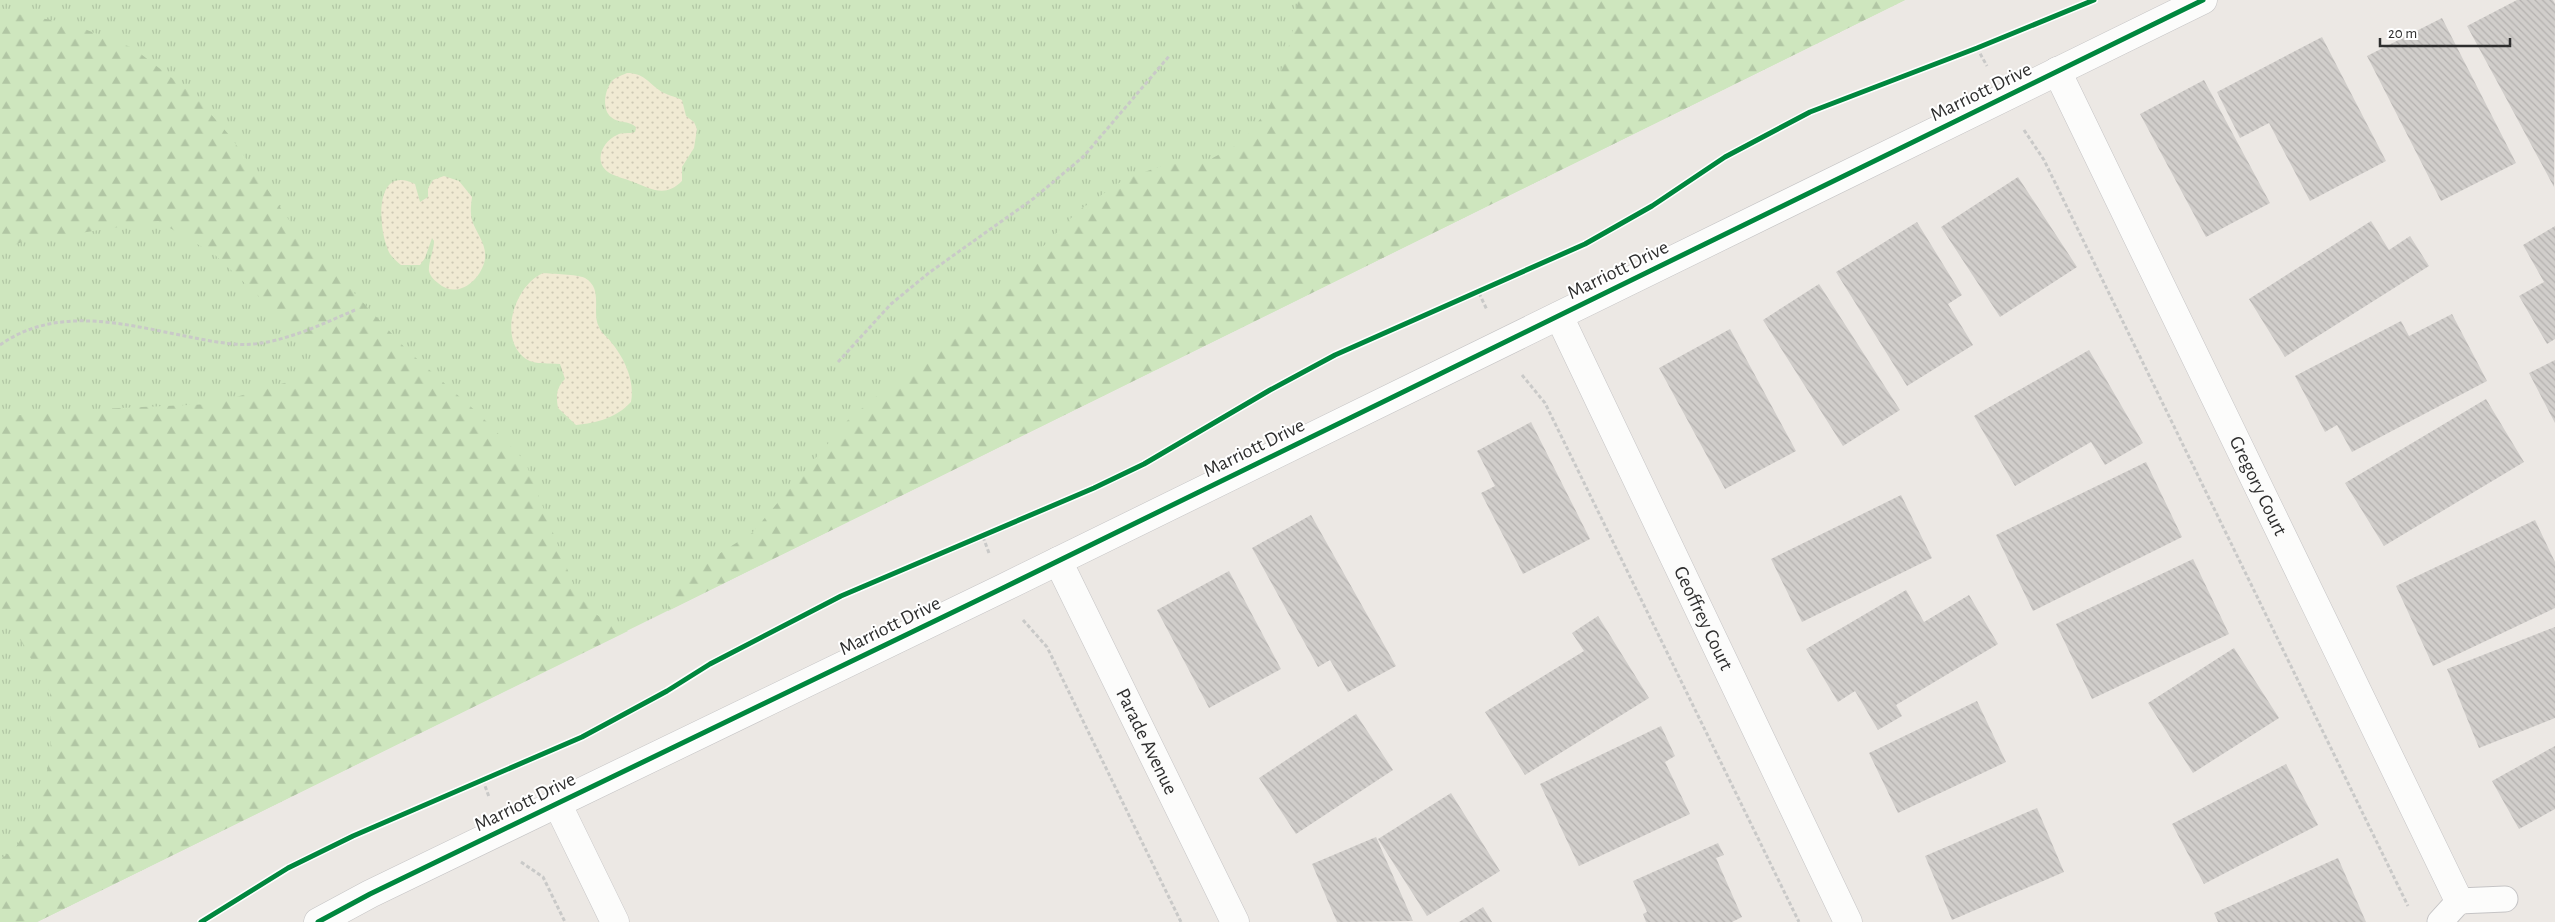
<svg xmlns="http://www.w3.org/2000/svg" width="2555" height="922" font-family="'Alegreya Sans',sans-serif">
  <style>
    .grass { fill: url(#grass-tufts) }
    .forest { fill: url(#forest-firs) }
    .sand { fill: url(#sand-dots) }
    .building { fill: url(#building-back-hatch) }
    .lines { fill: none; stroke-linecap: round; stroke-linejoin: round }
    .lane-casing { stroke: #c5c4c5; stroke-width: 27 }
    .street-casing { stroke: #c5c4c5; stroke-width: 29 }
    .path { stroke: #c9c9c8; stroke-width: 3; stroke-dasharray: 4 2.5; stroke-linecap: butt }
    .lane { stroke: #fcfcfb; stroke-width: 25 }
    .street { stroke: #fcfcfb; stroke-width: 28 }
    .cycleway-casing { stroke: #fff; stroke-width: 8 }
    .cycleway { stroke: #00873e; stroke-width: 5 }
    .labels { text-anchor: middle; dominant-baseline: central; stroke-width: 4; stroke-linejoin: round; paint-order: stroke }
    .street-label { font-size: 20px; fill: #2e2e2e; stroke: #fff }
  </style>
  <defs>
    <pattern id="grass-tufts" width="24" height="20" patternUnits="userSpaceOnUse" patternTransform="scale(1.25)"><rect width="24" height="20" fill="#cee6be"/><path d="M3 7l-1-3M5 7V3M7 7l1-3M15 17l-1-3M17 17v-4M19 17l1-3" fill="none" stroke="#b1c6a4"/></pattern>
    <pattern id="forest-firs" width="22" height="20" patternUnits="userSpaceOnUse" patternTransform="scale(1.25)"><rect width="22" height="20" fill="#cee6be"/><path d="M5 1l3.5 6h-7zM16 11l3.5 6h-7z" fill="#b1c6a4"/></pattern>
    <pattern id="sand-dots" width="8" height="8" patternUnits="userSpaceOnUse" patternTransform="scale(1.25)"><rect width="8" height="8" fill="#f0ead3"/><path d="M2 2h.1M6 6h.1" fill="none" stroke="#cec9b5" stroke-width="1.8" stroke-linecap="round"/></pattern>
    <pattern id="building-back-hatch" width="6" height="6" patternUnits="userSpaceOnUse" patternTransform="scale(1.25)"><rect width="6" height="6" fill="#d1cecb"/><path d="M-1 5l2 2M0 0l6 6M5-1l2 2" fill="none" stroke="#b4b1af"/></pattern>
  </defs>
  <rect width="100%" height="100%" fill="#ece8e4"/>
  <path class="grass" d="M0 0H1905L37 922H0Z"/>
  <path class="forest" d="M1298 0H1905L668 611 671 584 752 533 848 420 987 304 1078 211 1125 179 1164 165 1209 160 1242 142 1269 108 1291 39Z
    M0 11 69 23 133 48 194 95 230 136 296 230 406 349 480 415 525 461 577 594 597 615 628 631 37 922H0V860L16 847 40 808 51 750 50 692 15 631 0 620V417L72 410 212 404 305 377 318 363 303 338 214 254 158 221 22 242 0 251Z"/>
  <path class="sand" d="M627 73C643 73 648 82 659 90 665 95 675 96 682 100L686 116 694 122 697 129 694 148 682 167V181C665 198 652 189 633 182 625 178 615 177 608 172 593 161 603 141 617 135 622 132 629 134 635 132L636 127C628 120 619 124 611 117 601 109 605 88 613 80 616 77 623 75 627 73Z
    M444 176 459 181 472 197C471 205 470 212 472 220 476 233 487 244 485 259 481 281 457 300 438 283 434 280 430 276 429 271 428 263 434 250 434 241L432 238 425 258 420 265H401C395 260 389 255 387 247 378 224 375 164 415 184L420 202 428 197V188L433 180Z
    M543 273C552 274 577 274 585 278 604 289 591 312 599 327 601 333 608 337 611 342 625 359 635 381 631 402 616 418 597 423 576 425L558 408C556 396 556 388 565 379L560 364C549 363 536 365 526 359 497 339 515 285 543 273Z"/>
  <path class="building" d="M2517 0H2553L2555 4 2554 187 2467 26Z
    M2442 18 2516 163 2441 201 2367 56Z
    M2322 37 2386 161 2310 201 2269 123 2240 138 2217 92Z
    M2204 80 2270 203 2206 237 2140 114Z
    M2018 177 2077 267 2000 317 1941 227Z
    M2371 221 2389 250 2410 236 2429 266 2285 357 2249 299Z
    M1917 222 1962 295 1948 304 1973 345 1907 386 1836 272Z
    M2555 226V339L2547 344 2519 296 2544 282 2523 245Z
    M1819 284 1900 410 1843 446 1763 320Z
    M2452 314 2487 381 2352 452 2337 425 2325 432 2295 376 2401 321 2409 336Z
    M1730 329 1796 451 1725 489 1659 368Z
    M2089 350 2143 443 2105 465 2091 442 2015 486 1974 416Z
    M2555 360V423L2529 373Z
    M2486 399 2524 462 2384 546 2345 483Z
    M1531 422 1590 539 1523 574 1481 493 1495 486 1477 451Z
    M2146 462 2182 537 2033 611 1996 535Z
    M1901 495 1932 558 1802 622 1771 559Z
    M1311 515 1396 666 1348 692 1330 660 1318 667 1252 548Z
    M2535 520 2555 562V608L2433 666 2396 586Z
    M2193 559 2229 634 2092 699 2056 624Z
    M1229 571 1281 669 1209 708 1157 610Z
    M1906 590 1924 622 1969 595 1998 644 1896 705 1902 716 1878 730 1855 691 1838 702 1806 649Z
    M1598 616 1649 698 1525 775 1485 712 1584 651 1572 633Z
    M2555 627V718L2479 748 2447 669Z
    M2234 648 2279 718 2193 773 2148 703Z
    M1977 701 2006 762 1898 813 1869 753Z
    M1356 714 1393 770 1296 834 1259 778Z
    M1661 726 1675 756 1665 762 1690 814 1579 866 1540 784Z
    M2555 746V809L2519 829 2492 781Z
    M2286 764 2318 825 2204 884 2172 824Z
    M1451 793 1500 871 1427 916 1378 839Z
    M2037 808 2064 872 1952 920 1925 856Z
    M1376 837 1413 921 1337 922 1312 864Z
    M1718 843 1724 855 1716 858 1742 917 1732 922H1646L1643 914 1647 912 1633 881Z
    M2338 858 2366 922H2218L2214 913Z
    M1483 907 1492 922H1459Z"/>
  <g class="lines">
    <g class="lane-casing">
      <path id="lane" d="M2440 922 2459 901 2505 899"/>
    </g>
    <g class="street-casing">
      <g id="street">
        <path id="s1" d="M2057 71 2459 901"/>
        <path id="s2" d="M1559 316 1848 922"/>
        <path id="s3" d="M1058 561 1235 922"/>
        <path d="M557 803 615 922"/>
        <path d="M318 922 370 894 1003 588 2203 0"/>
      </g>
    </g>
    <path class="path" d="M1977 48 1987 66
      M2024 130 2044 160 2408 906
      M1479 293 1487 310
      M0 345C58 304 127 325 190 337 210 341 234 346 254 344 290 340 322 324 355 310
      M838 362 891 304 930 272 1033 199 1084 156 1170 55
      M1522 375 1545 403 1799 922
      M983 537 989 553
      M1023 620 1047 647 1181 922
      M483 780 489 797
      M521 862 543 877 565 922"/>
    <use href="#lane" class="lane"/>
    <use href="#street" class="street"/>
    <g class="cycleway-casing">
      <path id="cycleway" d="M201 922 288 868 353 836 582 737 667 691 710 664 841 596 1094 488 1144 464 1270 390 1335 355 1585 244 1652 206 1725 157 1810 112 1977 48 2094 0
        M318 922 370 894 1003 588 2203 0"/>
    </g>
    <use href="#cycleway" class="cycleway"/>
  </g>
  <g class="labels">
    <g class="street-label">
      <text transform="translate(1981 92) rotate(-26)">Marriott Drive</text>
      <text transform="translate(1618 270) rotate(-26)">Marriott Drive</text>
      <text transform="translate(1254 448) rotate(-26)">Marriott Drive</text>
      <text stroke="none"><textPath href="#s1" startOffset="461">Gregory Court</textPath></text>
      <text stroke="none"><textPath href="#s2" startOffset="335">Geoffrey Court</textPath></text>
      <text transform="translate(890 626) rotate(-26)">Marriott Drive</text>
      <text stroke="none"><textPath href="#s3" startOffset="201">Parade Avenue</textPath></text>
      <text transform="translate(525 802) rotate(-26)">Marriott Drive</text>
    </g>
  </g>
  <path d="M2380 38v8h130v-8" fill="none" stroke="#2e2e2e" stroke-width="2.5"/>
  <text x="2388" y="38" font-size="15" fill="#2e2e2e" stroke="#ffffff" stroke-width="4" paint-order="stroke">20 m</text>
</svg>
